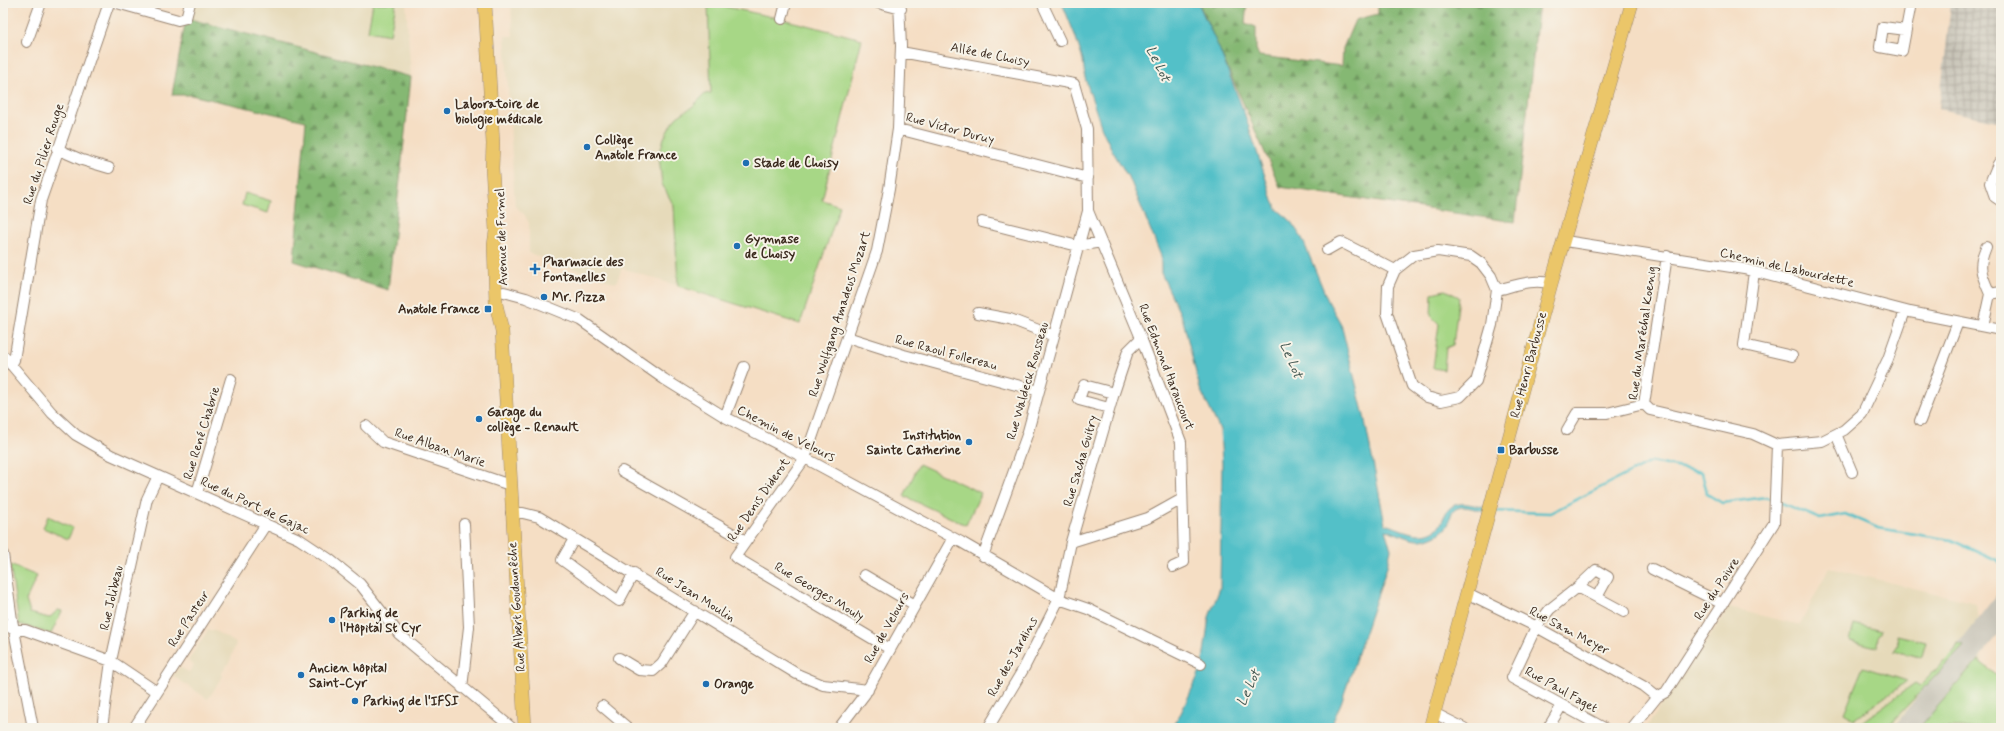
<svg xmlns="http://www.w3.org/2000/svg" width="2004" height="731" font-family="Mynerve,sans-serif">
  <style>
    .built { fill: #e6daba }
    .industrial { fill: url(#industrial-grid) }
    .railway { fill: #c8c4b8 }
    .grass { fill: #a7d786; stroke: #718052 }
    .forest { fill: url(#forest-firs); stroke: #607148 }
    .water { fill: #52c0c8; stroke: #467573 }
    .lines { fill: none; stroke-linecap: round; stroke-linejoin: round }
    .stream { stroke: #52c0c8; stroke-width: 2.5 }
    .minor-casing { stroke: #988471; stroke-width: 12 }
    .major-casing { stroke: #988471; stroke-width: 14 }
    .minor { stroke: #fff; stroke-width: 10 }
    .major { stroke: #ebc669; stroke-width: 13 }
    .poi-dot { fill: #1f6fb2; stroke: #f7f3e8; stroke-width: 1.5 }
    .labels { text-anchor: middle; dominant-baseline: central; stroke-width: 4; stroke-linejoin: round; paint-order: stroke }
    .street-label { font-size: 13px; fill: #3b2a1e; stroke: #f7f3e8 }
    .poi-label { font-size: 13px; font-weight: bold; fill: #3b2a1e; stroke: #f7f3e8; text-anchor: start }
    .water-label { font-size: 14px; font-style: italic; fill: #425751; stroke: #f7f3e8 }
  </style>
  <defs>
    <pattern id="industrial-grid" width="8" height="8" patternUnits="userSpaceOnUse"><rect width="8" height="8" fill="#c8c4b8"/><path d="M0 4h8M4 0v8" fill="none" stroke="#a49f95"/></pattern>
    <pattern id="forest-firs" width="22" height="20" patternUnits="userSpaceOnUse"><rect width="22" height="20" fill="#85b873"/><path d="M5 1l3.5 6h-7zM16 11l3.5 6h-7z" fill="#6e965e"/></pattern>
  </defs>
  <rect width="100%" height="100%" fill="#f7f3e8"/>
  <filter id="ink" filterUnits="userSpaceOnUse"><feTurbulence type="fractalNoise" baseFrequency=".025" numOctaves="2"/><feDisplacementMap in="SourceGraphic" scale="8" xChannelSelector="R" yChannelSelector="G"/><feConvolveMatrix kernelMatrix="1 2 1 2 8 2 1 2 1" color-interpolation-filters="sRGB"/></filter>
  <filter id="wash" filterUnits="userSpaceOnUse"><feTurbulence type="fractalNoise" baseFrequency=".012" numOctaves="4" result="noise"/><feDisplacementMap in="SourceGraphic" scale="16" xChannelSelector="R" yChannelSelector="G"/><feGaussianBlur stdDeviation="0.9" result="paint"/><feColorMatrix in="noise" values="0 0 0 0 0 0 0 0 0 0 0 0 0 0 0 0 0 1.4 0 .05"/><feComposite in="paint" operator="in"/></filter>
  <g filter="url(#wash)">
    <rect width="100%" height="100%" fill="#f5dec4"/>
    <path class="built" d="M194 3H406L411 77 191 19Z
      M511 3H708L711 94H705L692 107 677 117 672 123 668 196 674 206 678 286 622 268 616 283 529 253V223L524 214 515 206 505 36H513Z
      M1829 568 1976 603 1982 663 2001 728H1646L1729 608 1800 625Z
      M208 630 215 631 236 643 230 661 221 674 223 676 208 699 173 676 179 667 189 672 194 665 188 661Z"/>
    <path class="industrial" d="M1951 3H2001V122L1939 109Z"/>
    <path class="railway" d="M2001 589V632L1919 728H1893Z"/>
    <path class="grass" d="M373 3H396L390 35 368 31Z
      M708 3 782 19 862 39 822 200 840 206 800 324 678 286 674 206 662 184 659 156 664 138 672 123 677 117 692 107 705 94 711 93Z
      M245 193 271 201 268 213 242 205Z
      M1445 290 1459 297 1453 345 1446 348 1444 370 1433 368 1439 324 1431 316 1432 293Z
      M919 464 981 493 966 525 904 496Z
      M48 516 73 528 68 539 43 528Z
      M10 565 37 576 26 600 30 613 49 618 58 610 62 611 51 634 19 624Z
      M1854 624 1881 631 1878 635 1877 647 1850 641Z
      M1897 635 1926 642 1922 656 1920 657 1894 651 1898 645Z
      M1958 644 1964 646 1886 728H1861L1863 721 1915 683 1920 686 1955 650Z
      M1978 660 2001 679V728H1919Z
      M1863 667 1907 681 1854 719 1844 713Z"/>
    <path class="forest" d="M1199 3H1247L1245 23 1256 27V49L1259 56 1342 66 1343 48 1355 20 1378 14V3H1539L1515 222 1280 187Z
      M186 18 411 77 388 290 294 261 306 121 191 95H172Z"/>
    <path class="water" d="M1062 3H1198L1219 48 1245 115 1273 201 1277 209 1289 219 1302 238 1328 301 1341 324 1364 416 1385 524C1404 529 1420 542 1439 527 1442 523 1443 518 1446 513 1454 498 1473 505 1486 508L1485 512C1477 510 1466 505 1458 508 1450 511 1451 517 1449 523 1444 533 1431 539 1421 540 1409 541 1397 532 1385 530L1391 549 1386 570 1341 703 1330 728H1171L1181 713 1202 667 1209 617 1220 588 1222 463 1220 430 1200 389 1183 320 1161 273V256L1153 236 1131 182 1112 150 1102 129 1085 78 1083 60 1075 35Z"/>
    <g class="lines">
      <path class="stream" d="M1777 501 1820 519 1845 514 1878 528 1951 540 2001 563
        M1493 511 1550 513 1651 462 1702 472 1707 494 1722 503 1766 497 1772 499"/>
    </g>
  </g>
  <g filter="url(#ink)">
    <g class="lines">
      <g class="minor-casing">
        <path id="minor" d="M117 3 178 20 186 18 190 3
          M878 3 901 9
          M899 3 901 46 898 129 1088 178
          M1042 3 1060 41
          M782 19 786 3
          M1906 30 1883 27 1880 47 1902 51 1911 3
          M27 42 41 3
          M901 52 1074 84 1087 129 1088 211 1141 338 1181 442 1184 562 1173 567
          M57 149 82 160 109 168
          M1998 164 1990 183 1995 197 2001 201
          M982 222 1078 246 1101 242
          M1565 241 1744 269 1910 312 2001 330
          M1986 247C1977 268 1982 275 1990 294
          M1327 250 1341 242 1395 270
          M1438 251 1471 256 1481 263 1491 276 1497 290 1492 325 1476 381 1460 397 1441 401 1427 397 1412 386 1387 313 1388 286 1395 270 1414 255Z
          M1667 256 1644 404 1650 410 1753 434 1777 445 1822 441 1844 430 1862 414 1888 359 1905 311
          M1754 272 1744 345 1792 356
          M1497 290C1514 286 1534 278 1551 284
          M504 292 526 298 580 320 664 379 725 417 805 458 961 542 1059 599 1088 609 1201 664
          M978 313 1010 319 1054 336
          M1983 326 1990 294 2001 292
          M847 337 904 355 1039 391
          M3 355 52 413 76 435 111 455 299 539 329 559 360 584 399 634 512 728
          M11 365 14 360 41 200 109 3
          M1109 408 1079 400 1084 385 1114 393
          M725 417 744 367
          M1920 421 1958 322
          M366 426 383 442 510 485
          M1567 430 1577 413H1607L1644 404
          M1836 434 1852 472
          M622 471 746 541
          M197 493 231 379
          M511 513H523L539 517 797 674 823 685 868 690
          M574 539 562 560 619 601 634 573
          M1071 542 1148 518 1182 499
          M3 554 12 620 33 728
          M983 556 1027 435 1088 211
          M1652 569 1723 604
          M864 575 915 605
          M1578 587 1596 570 1608 577 1597 597
          M1467 593 1531 624 1643 686 1657 697
          M3 623 14 630H25L111 661 157 692
          M890 649 735 557 805 458 877 251 889 189 898 129
          M619 658 639 670 653 671 662 663 695 611
          M462 688 469 627 464 524
          M602 706 628 728
          M1434 713 1464 728
          M102 728 111 661 147 499 158 476
          M134 728 266 524
          M839 728 865 694 953 538
          M988 728 1024 668 1059 599 1071 542 1114 393 1128 351 1141 338
          M1548 728 1562 705
          M1604 728 1512 678 1536 627 1550 609 1578 587 1624 612
          M1632 728 1657 697 1666 692 1774 523 1777 445"/>
      </g>
      <g class="major-casing">
        <path id="major" d="M485 3 493 144 492 168 496 231 494 245 496 304 502 331 525 728
          M1430 728 1551 284 1632 3"/>
      </g>
      <use href="#minor" class="minor"/>
      <use href="#major" class="major"/>
    </g>
  </g>
  <g class="poi-dot">
    <circle cx="447" cy="111" r="4"/>
    <circle cx="587" cy="147" r="4"/>
    <circle cx="746" cy="163" r="4"/>
    <circle cx="737" cy="246" r="4"/>
    <path d="M533 263h4v4h4v4h-4v4h-4v-4h-4v-4h4z"/>
    <circle cx="544" cy="297" r="4"/>
    <rect x="484" y="305" width="8" height="8" rx="2"/>
    <circle cx="479" cy="419" r="4"/>
    <circle cx="969" cy="442" r="4"/>
    <rect x="1497" y="446" width="8" height="8" rx="2"/>
    <circle cx="332" cy="620" r="4"/>
    <circle cx="301" cy="675" r="4"/>
    <circle cx="706" cy="684" r="4"/>
    <circle cx="355" cy="701" r="4"/>
  </g>
  <g class="labels">
    <g class="street-label">
      <text transform="translate(990 55) rotate(11)">Allée de Choisy</text>
      <text transform="translate(950 129) rotate(15)">Rue Victor Duruy</text>
      <text transform="translate(44 154) rotate(-72)">Rue du Pilier Rouge</text>
      <text transform="translate(502 237) rotate(-92)">Avenue de Fumel</text>
      <text transform="translate(1787 268) rotate(13)">Chemin de Labourdette</text>
      <text transform="translate(840 314) rotate(-72)">Rue Wolfgang Amadeus Mozart</text>
      <text transform="translate(1643 333) rotate(-82)">Rue du Maréchal Koenig</text>
      <text transform="translate(946 353) rotate(15)">Rue Raoul Follereau</text>
      <text transform="translate(1529 365) rotate(-75)">Rue Henri Barbusse</text>
      <text transform="translate(1166 367) rotate(69)">Rue Edmond Haraucourt</text>
      <text transform="translate(1028 381) rotate(-74)">Rue Waldeck Rousseau</text>
      <text transform="translate(202 433) rotate(-73)">Rue René Chabrie</text>
      <text transform="translate(786 434) rotate(27)">Chemin de Velours</text>
      <text transform="translate(440 448) rotate(19)">Rue Alban Marie</text>
      <text transform="translate(1081 461) rotate(-74)">Rue Sacha Guitry</text>
      <text transform="translate(759 500) rotate(-55)">Rue Denis Diderot</text>
      <text transform="translate(255 506) rotate(25)">Rue du Port de Gajac</text>
      <text transform="translate(1717 589) rotate(-57)">Rue du Poivre</text>
      <text transform="translate(819 592) rotate(31)">Rue Georges Mouly</text>
      <text transform="translate(695 595) rotate(32)">Rue Jean Moulin</text>
      <text transform="translate(112 598) rotate(-77)">Rue Jolibeau</text>
      <text transform="translate(517 607) rotate(-94)">Rue Albert Goudounêche</text>
      <text transform="translate(189 619) rotate(-57)">Rue Pasteur</text>
      <text transform="translate(887 628) rotate(-61)">Rue de Velours</text>
      <text transform="translate(1569 631) rotate(28)">Rue Sam Meyer</text>
      <text transform="translate(1013 657) rotate(-61)">Rue des Jardins</text>
      <text transform="translate(1561 690) rotate(29)">Rue Paul Faget</text>
    </g>
    <g class="poi-label">
      <text x="455" y="104">Laboratoire de<tspan x="455" dy="15">biologie médicale</tspan></text>
      <text x="595" y="140">Collège<tspan x="595" dy="15">Anatole France</tspan></text>
      <text x="754" y="163">Stade de Choisy</text>
      <text x="745" y="239">Gymnase<tspan x="745" dy="15">de Choisy</tspan></text>
      <text x="543" y="262">Pharmacie des<tspan x="543" dy="15">Fontanelles</tspan></text>
      <text x="552" y="297">Mr. Pizza</text>
      <text x="480" y="309" text-anchor="end">Anatole France</text>
      <text x="487" y="412">Garage du<tspan x="487" dy="15">collège - Renault</tspan></text>
      <text x="961" y="435" text-anchor="end">Institution<tspan x="961" dy="15">Sainte Catherine</tspan></text>
      <text x="1509" y="450">Barbusse</text>
      <text x="340" y="613">Parking de<tspan x="340" dy="15">l'Hôpital St Cyr</tspan></text>
      <text x="309" y="668">Ancien hôpital<tspan x="309" dy="15">Saint-Cyr</tspan></text>
      <text x="714" y="684">Orange</text>
      <text x="363" y="701">Parking de l'IFSI</text>
    </g>
    <g class="water-label">
      <text transform="translate(1158 64) rotate(64)">Le Lot</text>
      <text transform="translate(1291 360) rotate(67)">Le Lot</text>
      <text transform="translate(1249 688) rotate(-65)">Le Lot</text>
    </g>
  </g>
  <rect width="2004" height="731" fill="none" stroke="#f7f3e8" stroke-width="16"/>
</svg>
